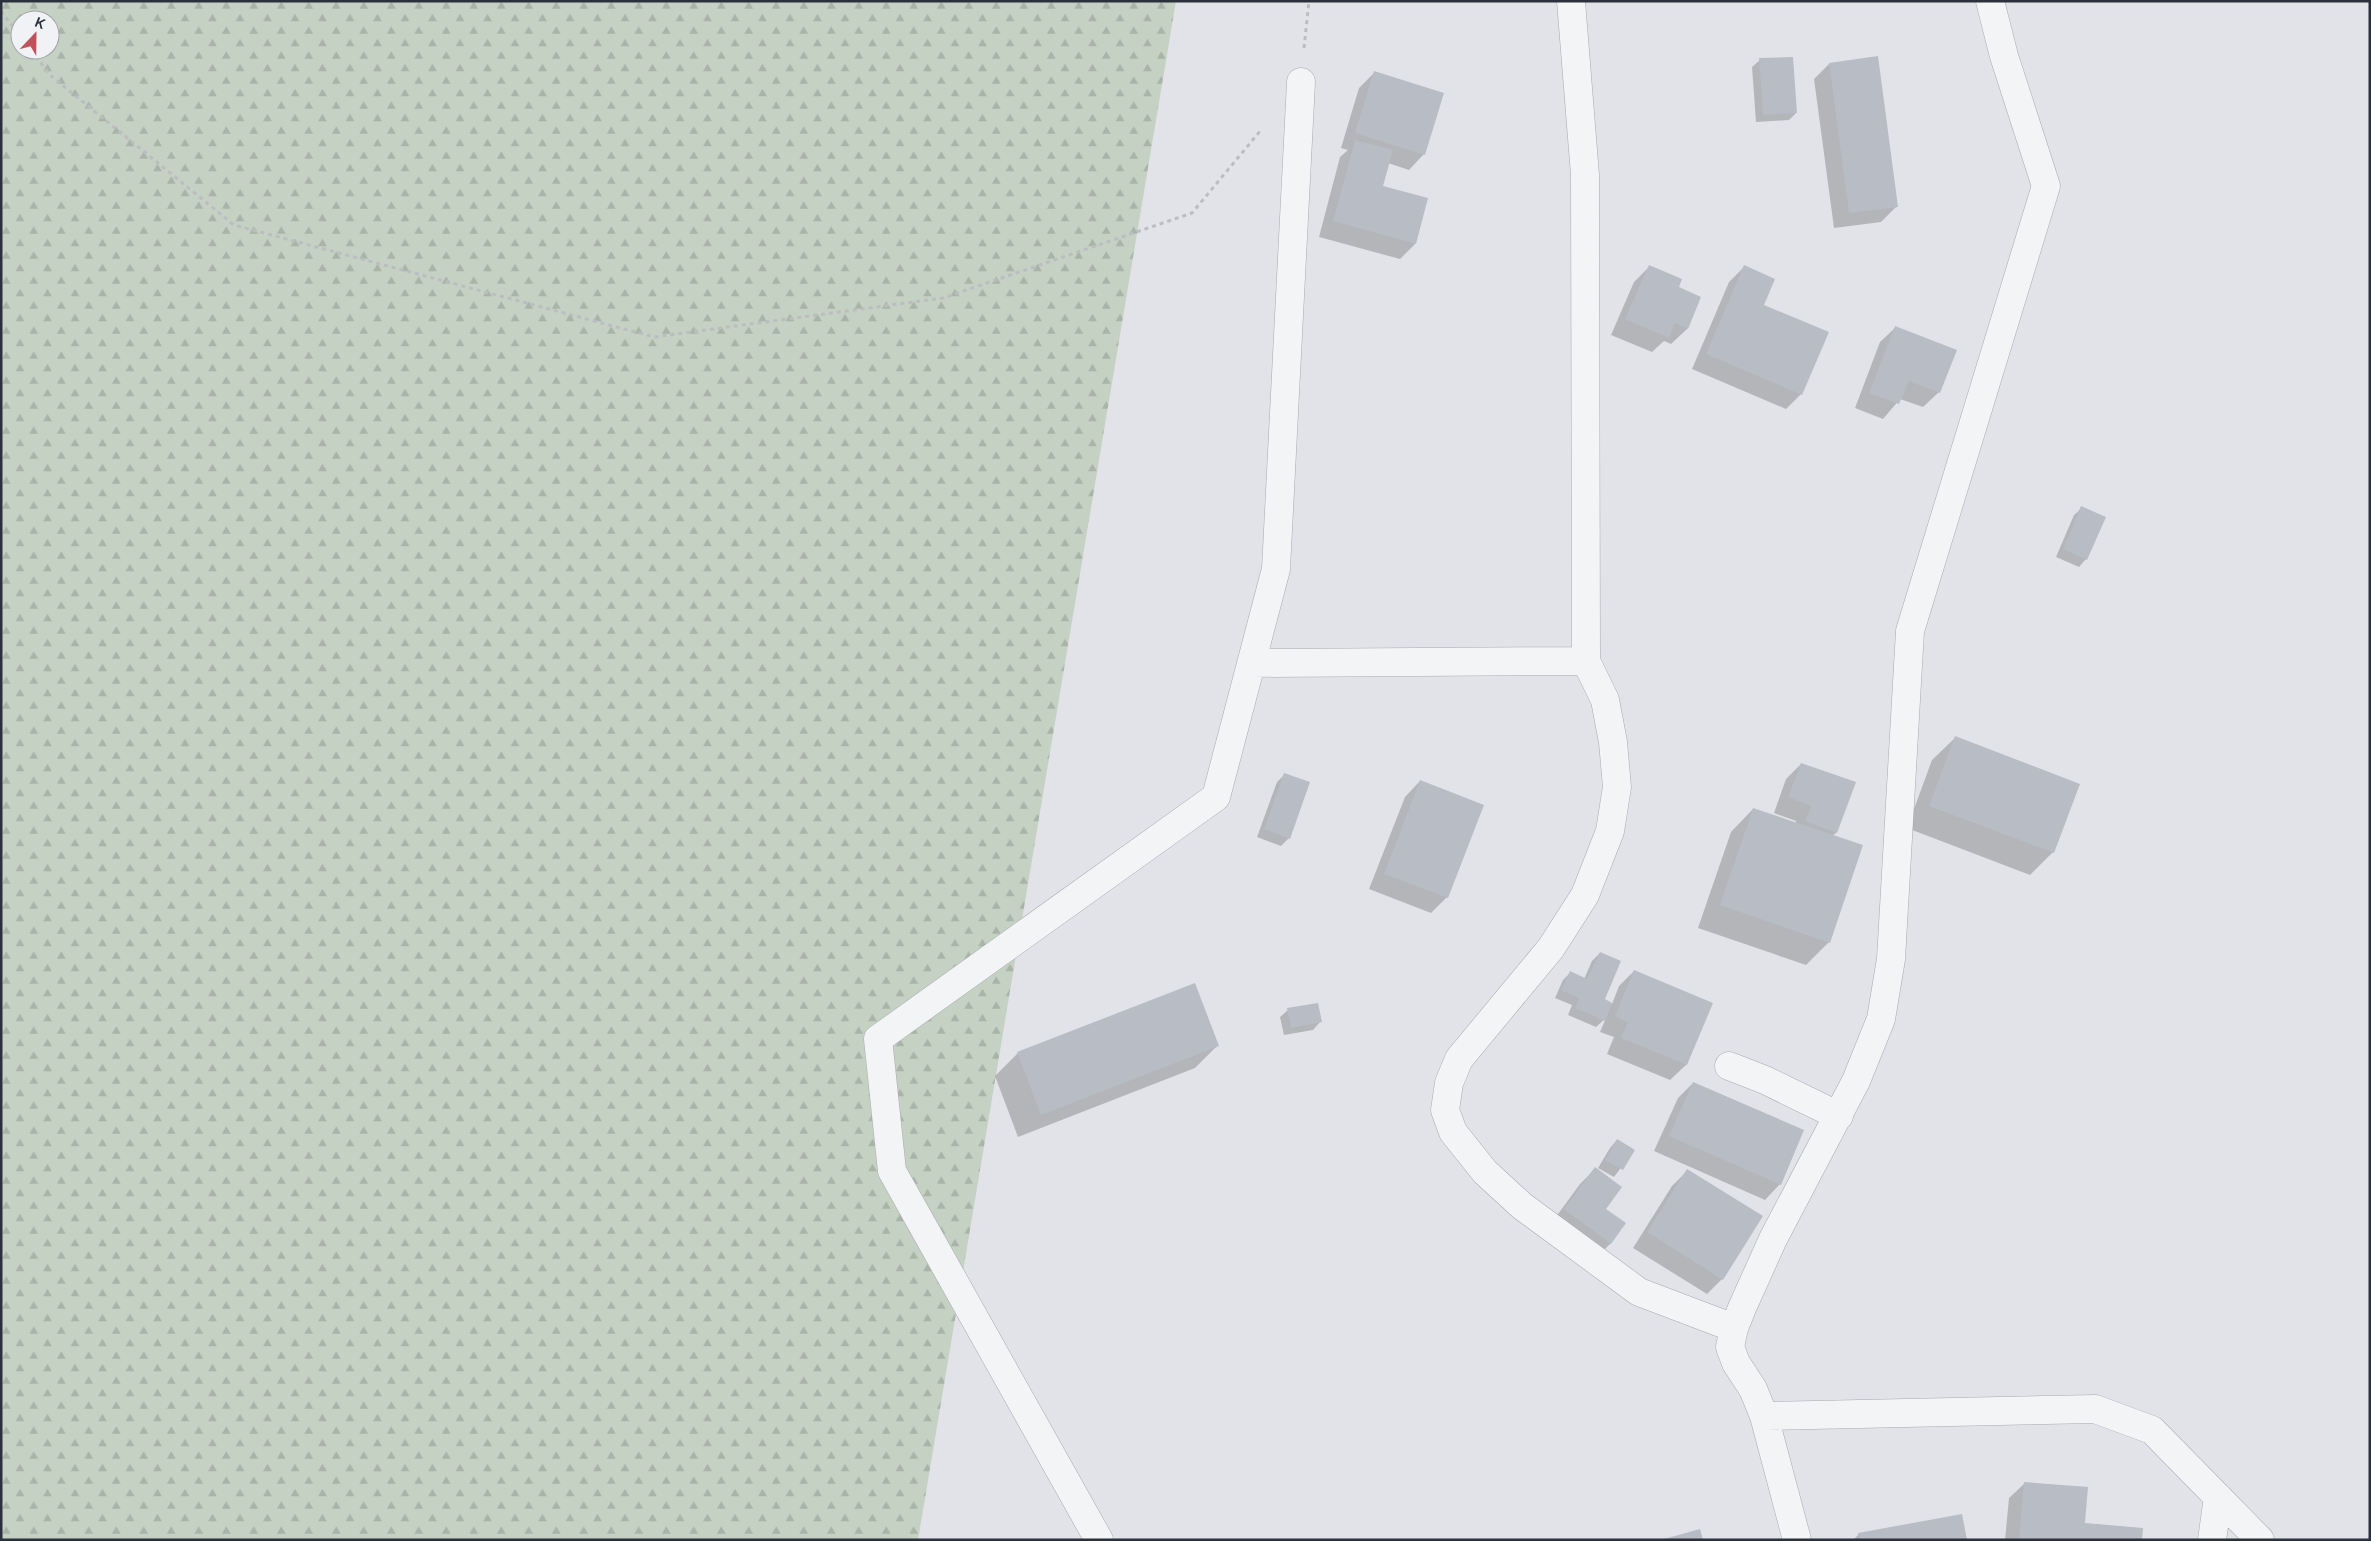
<svg xmlns="http://www.w3.org/2000/svg" width="2371" height="1541" font-family="Raleway,sans-serif">
  <style>
    .forest { fill: url(#forest-firs); fill-rule: evenodd }
    .shadow { fill: #0003 }
    .building { fill: #b8bcc4 }
    .lines { fill: none; stroke-linecap: round; stroke-linejoin: round }
    .minor-casing { stroke: #a7aab1; stroke-width: 29 }
    .path { stroke: #bbbdc2; stroke-width: 3; stroke-dasharray: 4 4; stroke-linecap: butt }
    .minor { stroke: #f3f4f6; stroke-width: 28 }
  </style>
  <defs>
    <pattern id="forest-firs" width="22" height="20" patternUnits="userSpaceOnUse" patternTransform="scale(1.25)"><rect width="22" height="20" fill="#c5d1c3"/><path d="M5 1l3.5 6h-7zM16 11l3.5 6h-7z" fill="#a9b4a8"/></pattern>
  </defs>
  <rect width="100%" height="100%" fill="#e1e3e8"/>
  <path class="forest" d="M1 1H1176L918 1540H1ZM20 20H50V50H20Z"/>
  <path class="shadow" d="M1760 60 1796 113 1789 120 1756 122 1752 67Z
    M1829 64 1897 206 1881 222 1834 228 1814 79Z
    M1374 73 1424 154 1409 170 1388 163 1381 187 1415 244 1400 259 1319 237 1340 157 1348 150 1341 148 1359 88Z
    M1649 267 1677 288 1700 298 1687 329 1671 344 1664 341 1652 352 1611 335 1634 282Z
    M1744 267 1801 394 1786 409 1692 369 1729 282Z
    M1896 327 1939 392 1923 407 1900 399 1883 419 1855 408 1880 342Z
    M2082 508 2086 559 2079 567 2056 557 2074 515Z
    M1955 738 2053 852 2030 875 1907 828 1932 760Z
    M1801 764 1836 833 1832 836 1829 942 1806 965 1698 928 1731 832 1753 809 1796 824V821L1774 813 1786 779Z
    M1284 775 1289 838 1281 846 1257 837 1277 782Z
    M1420 781 1447 897 1431 913 1369 889 1405 797Z
    M1600 953 1603 1000 1612 1004 1619 986 1634 971 1712 1004 1686 1065 1670 1080 1607 1054 1614 1037 1600 1032 1606 1018 1596 1027 1568 1015 1572 1005 1555 998 1563 980 1570 973 1584 979 1592 961Z
    M1288 1010 1320 1022 1313 1030 1284 1035 1280 1017Z
    M1218 1045 1195 1068 1018 1137 995 1076 1018 1053Z
    M1693 1083 1780 1184 1765 1200 1654 1151 1678 1098Z
    M1617 1140 1634 1150 1614 1177 1598 1168 1610 1148Z
    M1595 1169 1611 1243 1595 1259 1550 1225 1580 1184Z
    M1687 1171 1722 1279 1707 1294 1633 1248 1672 1186Z
    M2025 1483 2084 1524 2141 1540H2005L2009 1498Z
    M1859 1534 1966 1540H1853Z"/>
  <path class="building" d="M1878 56 1898 207 1849 213 1829 63Z
    M1793 57 1797 113 1763 115 1759 58Z
    M1374 71 1444 93 1425 155 1355 133Z
    M1355 140 1393 150 1383 186 1428 198 1416 244 1333 221Z
    M1649 265 1682 279 1679 287 1701 297 1688 329 1675 323 1669 338 1625 319Z
    M1744 265 1775 279 1764 305 1829 332 1802 395 1706 354Z
    M1895 326 1957 350 1940 393 1909 381 1899 404 1869 393Z
    M2081 506 2106 517 2087 560 2063 549Z
    M1955 736 2080 784 2054 853 1929 806Z
    M1801 763 1856 782 1837 833 1805 821 1811 806 1788 797Z
    M1284 773 1310 782 1290 839 1264 829Z
    M1420 780 1484 805 1448 898 1384 874Z
    M1753 808 1863 845 1830 943 1720 905Z
    M1600 952 1621 961 1605 999 1612 1003 1605 1021 1575 1008 1579 998 1561 990 1570 971 1587 979Z
    M1634 970 1713 1003 1687 1065 1621 1038 1628 1022 1615 1016Z
    M1195 983 1219 1046 1041 1115 1017 1052Z
    M1318 1003 1322 1022 1291 1028 1287 1008Z
    M1693 1082 1804 1130 1781 1185 1669 1136Z
    M1617 1139 1635 1150 1623 1170 1605 1160Z
    M1595 1167 1622 1187 1606 1209 1626 1223 1611 1244 1564 1209Z
    M1687 1169 1763 1216 1723 1280 1647 1232Z
    M2024 1482 2088 1487 2085 1523 2143 1528 2142 1540H2019Z
    M1962 1514 1967 1540H1860L1858 1533Z
    M1700 1529 1703 1540H1664V1539Z"/>
  <g class="lines">
    <g class="minor-casing">
      <path id="minor" d="M1571 1 1585 175 1586 661 1605 700 1613 742 1617 787 1610 831 1585 895 1551 948 1459 1059 1449 1083 1445 1110 1453 1132 1485 1172 1522 1206 1639 1292 1734 1328
        M1251 663 1586 661
        M1729 1066 1765 1080 1839 1116
        M1764 1416 2095 1409 2152 1430 2260 1540
        M1099 1540 892 1171 878 1039 1216 797 1276 569 1301 82
        M1797 1540 1764 1416 1753 1389 1736 1363 1730 1347 1734 1328 1742 1308 1773 1239 1856 1081 1881 1019 1891 959 1910 631 2046 186 2004 56 1990 1
        M2212 1540 2218 1497"/>
    </g>
    <path class="path" d="M1 11 20 36
      M1304 48 1309 1
      M31 50 50 75 234 225 654 337 943 298 1192 213 1261 130"/>
    <use href="#minor" class="minor"/>
  </g>
  <rect width="2371" height="1541" fill="none" stroke="#2b303d" stroke-width="5"/>
  <g transform="translate(35 35) rotate(22)"><circle r="24" fill="#f0f2f5" stroke="#a1a4ab"/>
  <path d="M0-4L9 19L0 12L-9 19Z" fill="#bf5359"/>
  <text y="-8" font-size="14" font-weight="bold" text-anchor="middle" fill="#2b303d">K</text>
  </g>
</svg>
